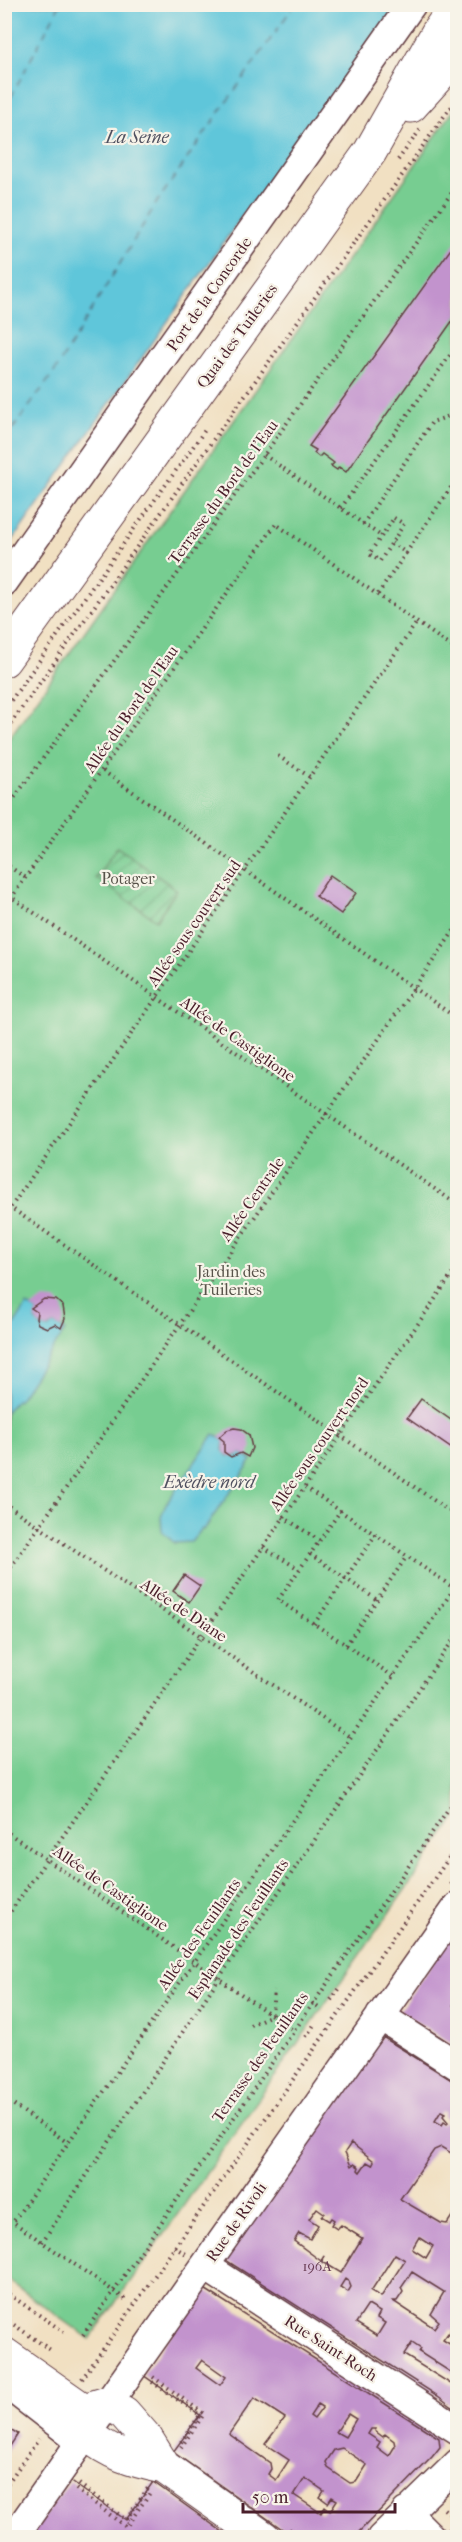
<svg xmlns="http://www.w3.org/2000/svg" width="462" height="2542" font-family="'IM FELL French Canon',serif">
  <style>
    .green { fill: #77cd91; stroke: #60765e; stroke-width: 1.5 }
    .garden { fill: url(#garden-furrows); stroke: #60765e; stroke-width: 1.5 }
    .water { fill: #5ec6da; stroke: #547282; stroke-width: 1.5 }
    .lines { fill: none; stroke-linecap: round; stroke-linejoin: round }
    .ferry { stroke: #505160; stroke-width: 1.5; stroke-dasharray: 8 6; stroke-linecap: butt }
    .building { fill: #c293cd; fill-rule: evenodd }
    .minor-casing { stroke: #633c42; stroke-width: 31 }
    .major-casing { stroke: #633c42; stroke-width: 35 }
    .path { stroke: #633c42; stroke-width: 4; stroke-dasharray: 1.5 4.5; stroke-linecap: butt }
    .minor { stroke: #fff; stroke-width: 28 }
    .major { stroke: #fff; stroke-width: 33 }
    .labels { text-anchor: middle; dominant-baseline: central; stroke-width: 4.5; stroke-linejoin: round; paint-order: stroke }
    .number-label { font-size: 14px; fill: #683c54 }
    .street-label { font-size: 16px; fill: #4a1f2b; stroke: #f7f3e8 }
    .park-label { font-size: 16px; fill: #58534a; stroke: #f7f3e8 }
    .water-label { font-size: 18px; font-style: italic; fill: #505160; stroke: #f7f3e8 }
  </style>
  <defs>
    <pattern id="garden-furrows" width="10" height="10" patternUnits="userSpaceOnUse" patternTransform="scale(1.5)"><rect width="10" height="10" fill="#77cd91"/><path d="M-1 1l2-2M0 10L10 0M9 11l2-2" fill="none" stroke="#64a677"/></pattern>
  </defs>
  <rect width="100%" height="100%" fill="#f7f3e8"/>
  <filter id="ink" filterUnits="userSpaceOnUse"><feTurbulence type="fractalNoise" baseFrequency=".0167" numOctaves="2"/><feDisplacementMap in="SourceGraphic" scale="12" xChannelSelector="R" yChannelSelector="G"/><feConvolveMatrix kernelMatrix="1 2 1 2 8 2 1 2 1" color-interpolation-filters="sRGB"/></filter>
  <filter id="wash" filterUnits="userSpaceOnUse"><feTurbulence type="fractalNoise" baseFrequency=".008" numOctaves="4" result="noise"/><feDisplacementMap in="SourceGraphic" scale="24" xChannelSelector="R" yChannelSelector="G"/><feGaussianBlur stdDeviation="1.35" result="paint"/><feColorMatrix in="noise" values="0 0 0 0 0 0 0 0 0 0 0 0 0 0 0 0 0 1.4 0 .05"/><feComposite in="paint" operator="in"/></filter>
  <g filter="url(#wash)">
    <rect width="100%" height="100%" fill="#f1e0c2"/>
    <path class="green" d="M453 111 458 112 457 1816 90 2339 5 2278V744Z"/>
    <path class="garden" d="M117 847 177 890 156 920 96 878Z"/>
    <path class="water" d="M5 5H398L267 199 253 201 5 551Z
      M27 1305 37 1312 36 1321 42 1327 49 1328 55 1324 65 1331 18 1401 16 1400 5 1413V1339Z
      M214 1434 224 1441 223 1450 228 1456 235 1457 241 1453 252 1460 204 1530 202 1529 191 1542 174 1543 162 1531 161 1517 166 1504Z"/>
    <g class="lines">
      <path class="ferry" d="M4 110 60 4
        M4 441 55 371 157 202 295 4"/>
    </g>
    <g id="blocks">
      <path class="building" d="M458 239V313L346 472 339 467 337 470 331 466 334 463 322 454 319 457 314 453 316 450 309 446Z
        M330 875 356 893 341 914 316 896Z
        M44 1299 56 1300 63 1306 65 1319 61 1328 55 1324 47 1328 38 1324 36 1319 37 1312 31 1308Z
        M421 1399 458 1425V1453L407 1418Z
        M234 1428 241 1429 249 1435 252 1448 248 1457 241 1453 231 1457 224 1452V1441L219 1437 227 1430Z
        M184 1575 200 1586 189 1602 173 1591Z
        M458 1927V1999L453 2005 458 2008V2048L399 2011Z
        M381 2036 458 2084V2157L441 2147 434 2150 400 2199 441 2223 447 2224 458 2207V2307L456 2310 458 2311V2334L451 2329 443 2340 458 2349V2377L419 2352 421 2349 412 2343 404 2355 454 2386 458 2380V2411L438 2396 224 2259ZM441 2111 445 2113 443 2116 448 2122 447 2124 444 2122 442 2125 435 2121ZM351 2143 374 2161 372 2165 367 2162 360 2172 358 2170 359 2167 354 2164 351 2166 345 2152ZM317 2208 324 2213 321 2216 329 2221 331 2218 334 2220 331 2225 337 2229 341 2225 362 2238 341 2273 323 2262 324 2256 321 2261 294 2241 299 2233 310 2239 318 2225 309 2219ZM419 2237 433 2246 426 2258 412 2249ZM395 2254 405 2260 381 2297 371 2291ZM412 2272 444 2292 431 2314 439 2321 434 2328 393 2301H397L403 2292 401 2288ZM345 2279 349 2282 351 2287 348 2292 340 2287ZM368 2305 380 2312 377 2318 385 2323 377 2336 356 2323Z
        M203 2288 439 2438 440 2447 432 2457 353 2538H295L173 2452 200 2415 143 2375ZM202 2360 226 2377 220 2385 196 2368ZM254 2398 285 2418 265 2444 289 2460 276 2480 268 2474 271 2469 270 2463 229 2434ZM318 2404 323 2407 314 2419 310 2416ZM348 2414 356 2419 345 2437 336 2432ZM371 2429H376L375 2431 383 2437 385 2434 394 2441 395 2446 389 2456 377 2447 380 2442 368 2434ZM342 2448 367 2465 356 2482 350 2483 328 2468 326 2462 334 2450ZM305 2478 324 2491 320 2497 328 2503 332 2497 337 2500 330 2511 325 2507 321 2513 294 2495Z
        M4 2425 18 2434 4 2455Z
        M70 2481 126 2520 153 2482 231 2538H28Z
        M452 2525 458 2527V2538L455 2535 452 2538 446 2532Z"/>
    </g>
  </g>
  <g filter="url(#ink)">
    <use href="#blocks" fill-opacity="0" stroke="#633c42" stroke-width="1.5"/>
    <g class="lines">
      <g class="minor-casing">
        <path id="minor" d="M4 582 412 4
          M380 2016 458 2066
          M205 2266 458 2430
          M4 2382 80 2441
          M406 2512 432 2538
          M13 2538 458 1906
          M381 2538 458 2463"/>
      </g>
      <g class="major-casing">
        <path id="major" d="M411 106 458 54
          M4 660 370 152 438 32 457 4
          M4 2354 84 2410
          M84 2410 107 2403 124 2413 146 2438 164 2467 264 2538
          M84 2410 85 2433C109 2453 133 2461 164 2467"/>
      </g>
      <path class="path" d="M398 160 420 130
        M264 455 381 536
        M341 508 458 344
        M394 518 404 524 380 561 369 554Z
        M363 524 432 422 458 413
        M406 553 458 477
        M378 594 406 553 392 543
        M4 710 205 430
        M4 733 450 108 458 103
        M278 756 310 777
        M103 771 458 1019
        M4 812 264 455 458 184
        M4 863 26 878
        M4 892 458 1205
        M4 908 276 524 458 651
        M4 1203 458 1517
        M4 1217 417 622
        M305 1487 454 1588
        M4 1503 350 1737
        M341 1510 278 1600 393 1676
        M283 1517 319 1540
        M263 1547 299 1569
        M310 1554 377 1600
        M4 1577 458 925
        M314 1624 376 1534
        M346 1645 407 1556
        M4 1830 293 2030
        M456 1853 458 1854
        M451 1885 458 1875
        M4 1921 458 1266
        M331 2000 340 1988
        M312 2003 321 2010
        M272 2014 274 1990
        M250 2025 272 2015
        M306 2037 314 2025
        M4 2098 68 2143
        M42 2242 219 1978 458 1633
        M174 2247 186 2254
        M4 2291 64 2332
        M125 2299 13 2222 458 1583
        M4 2318 52 2351
        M83 2335 458 1795
        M153 2377 204 2414 181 2447
        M82 2379 458 1845
        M152 2382 200 2415 179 2445
        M79 2484 126 2520 148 2488
        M4 2488 39 2439
        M76 2489 126 2527 152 2490
        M444 2509 458 2521
        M289 2529 300 2538"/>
      <use href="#minor" class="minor"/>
      <use href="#major" class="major"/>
    </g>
  </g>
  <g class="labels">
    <g class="number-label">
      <text x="317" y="2266">196A</text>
    </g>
    <g class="street-label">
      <text transform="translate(209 294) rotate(-55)">Port de la Concorde</text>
      <text transform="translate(237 336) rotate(-54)">Quai des Tuileries</text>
      <text transform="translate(223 492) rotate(-54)">Terrasse du Bord de l'Eau</text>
      <text transform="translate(131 709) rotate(-55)">Allée du Bord de l'Eau</text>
      <text transform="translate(194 923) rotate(-55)">Allée sous couvert sud</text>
      <text transform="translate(238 1039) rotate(35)">Allée de Castiglione</text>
      <text transform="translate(252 1199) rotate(-55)">Allée Centrale</text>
      <text transform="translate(319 1444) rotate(-55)">Allée sous couvert nord</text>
      <text transform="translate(184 1610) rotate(34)">Allée de Diane</text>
      <text transform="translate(111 1888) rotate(35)">Allée de Castiglione</text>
      <text transform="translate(238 1929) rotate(-56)">Esplanade des Feuillants</text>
      <text transform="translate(199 1934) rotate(-55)">Allée des Feuillants</text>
      <text transform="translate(260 2057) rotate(-55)">Terrasse des Feuillants</text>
      <text transform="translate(236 2222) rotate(-55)">Rue de Rivoli</text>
      <text transform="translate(331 2348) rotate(33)">Rue Saint-Roch</text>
    </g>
    <g class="park-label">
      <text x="128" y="878">Potager</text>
      <text x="231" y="1271">Jardin des<tspan x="231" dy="18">Tuileries</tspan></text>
    </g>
    <g class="water-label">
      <text x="137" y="137">La Seine</text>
      <text x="209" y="1482">Exèdre nord</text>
    </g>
  </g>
  <rect width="462" height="2542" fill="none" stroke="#f7f3e8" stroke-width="24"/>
  <path d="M243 2503v9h152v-9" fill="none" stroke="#4a1f2b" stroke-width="3"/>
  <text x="252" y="2503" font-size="18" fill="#4a1f2b" stroke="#f7f3e8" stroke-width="4.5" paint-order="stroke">50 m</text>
</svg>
